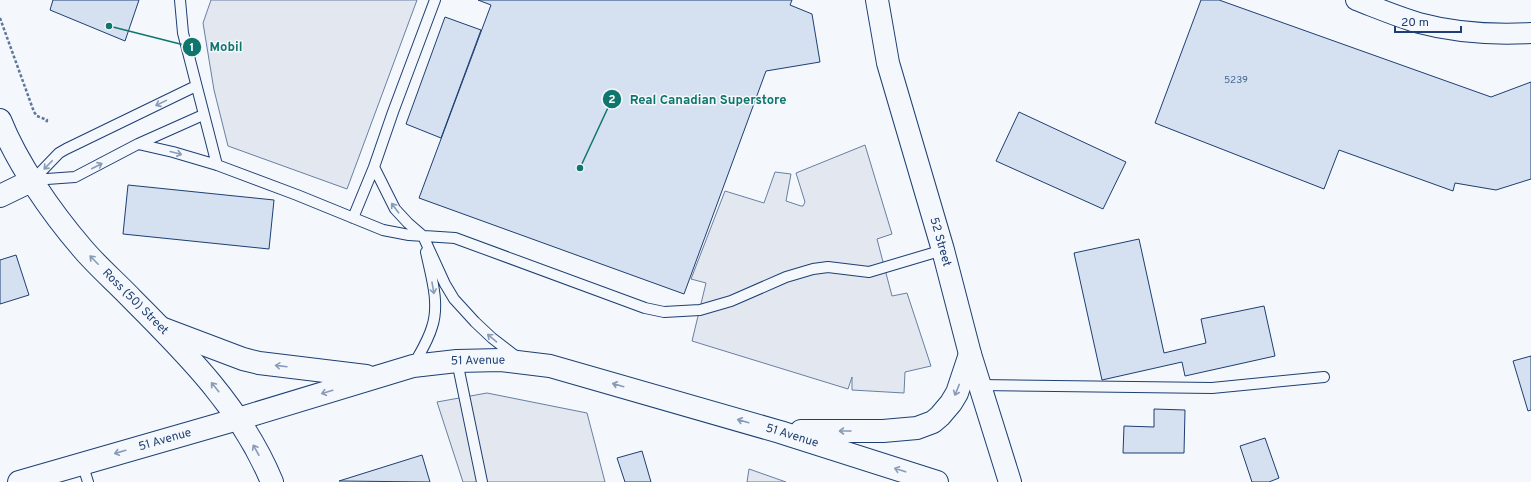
<svg xmlns="http://www.w3.org/2000/svg" width="1531" height="482" font-family="Overpass,sans-serif">
  <style>
    .parking { fill: #e3e8f0; stroke: #687fa3 }
    .building { fill: #d5e0f0; stroke: #1d3f73 }
    .lines { fill: none; stroke-linecap: round; stroke-linejoin: round }
    .lane-casing { stroke: #1d3f73; stroke-width: 12 }
    .street-casing { stroke: #1d3f73; stroke-width: 22 }
    .secondary-casing { stroke: #1d3f73; stroke-width: 24 }
    .primary-casing { stroke: #1d3f73; stroke-width: 24 }
    .path { stroke: #5e769c; stroke-width: 2.5; stroke-dasharray: 3 2; stroke-linecap: butt }
    .lane { stroke: #f4f7fb; stroke-width: 10 }
    .street { stroke: #f4f7fb; stroke-width: 20 }
    .secondary { stroke: #f4f7fb; stroke-width: 22 }
    .primary { stroke: #f4f7fb; stroke-width: 22 }
    .oneway { stroke: #889bb7 }
    .labels { text-anchor: middle; dominant-baseline: central; stroke-width: 3; stroke-linejoin: round; paint-order: stroke }
    .number-label { font-size: 10px; fill: #4b6792 }
    .street-label { font-size: 12px; fill: #1d3f73; stroke: #f4f7fb }
    .leader { fill: none; stroke: #0f766e; stroke-width: 1.5 }
    .callout-dot { fill: #0f766e; stroke: #f4f7fb; stroke-width: 1.5 }
    .mark-label { font-size: 12px; text-anchor: middle; font-weight: bold; fill: #fff }
    .callout-label { font-size: 13px; text-anchor: middle; font-weight: bold; fill: #0f766e; stroke: #f4f7fb; stroke-width: 3; stroke-linejoin: round; paint-order: stroke }
  </style>
  <rect width="100%" height="100%" fill="#f4f7fb"/>
  <path class="parking" d="M211 0H417L347 189 228 146 214 90 203 23Z
    M865 145 892 234 877 239 892 296 907 293 931 366 905 372 904 393 852 390V377L848 389 692 341 706 283 691 279 725 191 764 203 775 172 791 174 786 201 801 206H803L805 202 796 173Z
    M487 393 587 413 605 482H463L437 402Z
    M749 469 786 482H747Z"/>
  <path class="building" d="M53 0H139L125 41 50 10Z
    M478 0H792L790 5 812 14 820 62 766 71 684 294 419 198 491 5Z
    M1201 0H1219L1491 97 1531 82V179L1496 190 1455 183 1453 191 1339 150 1324 189 1155 123Z
    M445 17 481 30 441 138 406 124Z
    M1019 112 1126 162 1103 209 996 161Z
    M128 185 274 200 269 249 123 234Z
    M1139 239 1164 353 1206 343 1201 319 1264 306 1275 356 1185 376 1182 362 1102 380 1074 253Z
    M16 255 29 295 0 304V260Z
    M1531 356V410L1528 411 1513 361Z
    M1154 409 1185 410 1184 453H1123L1124 426 1154 427Z
    M1265 438 1279 478 1269 482H1252L1240 446Z
    M642 451 651 482H625L617 458Z
    M422 455 430 482 339 481Z"/>
  <g class="lines">
    <g class="lane-casing">
      <path id="lane" d="M180 0 183 33 217 165
        M138 144 173 152 217 165 297 195 383 230 409 235 455 238 645 308 664 312 700 310 731 301 786 277 813 269 828 267 869 272 943 250
        M374 167 395 209 408 223 423 236 445 284 454 299 475 322 492 338 518 358
        M33 180 59 153 66 149 196 86
        M33 180 75 177 138 144 203 115
        M353 218 374 167 393 112 435 0
        M457 361 482 482
        M413 366C420 353 428 341 432 327 440 303 431 276 426 252
        M980 385 1212 388 1324 377
        M82 463 88 482"/>
    </g>
    <g class="street-casing">
      <path id="street" d="M1356 0C1377 8 1398 17 1419 23 1456 33 1493 35 1531 33"/>
    </g>
    <g class="secondary-casing">
      <path id="secondary" d="M877 0 888 63 943 250 970 354 1010 482
        M0 120C17 163 51 212 82 248 97 266 116 282 133 300 187 354 242 409 272 482
        M0 196 33 180"/>
    </g>
    <g class="primary-casing">
      <path id="primary" d="M161 328 243 359 259 363 366 376
        M801 431H883L917 428 933 422 940 416 951 403 957 393 970 354
        M19 482 238 419 413 366 457 361 501 360 550 366 780 432 937 482"/>
    </g>
    <path class="path" d="M0 18 34 112 37 116 47 120 46 124"/>
    <use href="#lane" class="lane"/>
    <use href="#street" class="street"/>
    <use href="#secondary" class="secondary"/>
    <use href="#primary" class="primary"/>
  </g>
  <defs><path id="oneway-shaft" d="M-6 0H5M1.5-3L5.5 0L1.5 3" fill="none" stroke-width="1.6" stroke-linecap="round" stroke-linejoin="round"/></defs>
  <g class="oneway">
    <use href="#oneway-shaft" transform="translate(161 103) rotate(154)"/>
    <use href="#oneway-shaft" transform="translate(176 153) rotate(15)"/>
    <use href="#oneway-shaft" transform="translate(48 165) rotate(134)"/>
    <use href="#oneway-shaft" transform="translate(97 166) rotate(-27)"/>
    <use href="#oneway-shaft" transform="translate(395 208) rotate(-127)"/>
    <use href="#oneway-shaft" transform="translate(94 260) rotate(-135)"/>
    <use href="#oneway-shaft" transform="translate(433 288) rotate(80)"/>
    <use href="#oneway-shaft" transform="translate(492 338) rotate(-140)"/>
    <use href="#oneway-shaft" transform="translate(281 366) rotate(-173)"/>
    <use href="#oneway-shaft" transform="translate(618 385) rotate(-164)"/>
    <use href="#oneway-shaft" transform="translate(215 387) rotate(-129)"/>
    <use href="#oneway-shaft" transform="translate(957 390) rotate(112)"/>
    <use href="#oneway-shaft" transform="translate(327 392) rotate(163)"/>
    <use href="#oneway-shaft" transform="translate(743 421) rotate(-164)"/>
    <use href="#oneway-shaft" transform="translate(845 431) rotate(180)"/>
    <use href="#oneway-shaft" transform="translate(256 450) rotate(-119)"/>
    <use href="#oneway-shaft" transform="translate(120 452) rotate(164)"/>
    <use href="#oneway-shaft" transform="translate(900 470) rotate(-162)"/>
  </g>
  <g class="labels">
    <g class="number-label">
      <text x="1236" y="80">5239</text>
    </g>
    <g class="street-label">
      <text transform="translate(940 242) rotate(74)">52 Street</text>
      <text transform="translate(135 302) rotate(45)">Ross (50) Street</text>
      <text transform="translate(478 361) rotate(-1)">51 Avenue</text>
      <text transform="translate(792 436) rotate(17)">51 Avenue</text>
      <text transform="translate(165 440) rotate(-16)">51 Avenue</text>
    </g>
  </g>
  <path class="leader" d="M109 26L192 47M580 168L612 99"/>
  <g class="callout-dot">
    <circle cx="109" cy="26" r="4"/>
    <circle cx="580" cy="168" r="4"/>
    <circle cx="192" cy="47" r="10"/>
    <circle cx="612" cy="99" r="10"/>
  </g>
  <g class="mark-label">
    <text x="192" y="51">1</text>
    <text x="612" y="103">2</text>
  </g>
  <g class="callout-label">
    <text x="226" y="51">Mobil</text>
    <text x="708" y="104">Real Canadian Superstore</text>
  </g>
  <path d="M1395 26v6h66v-6" fill="none" stroke="#1d3f73" stroke-width="2"/>
  <text x="1401" y="26" font-size="12" fill="#1d3f73" stroke="#f4f7fb" stroke-width="3" paint-order="stroke">20 m</text>
</svg>
